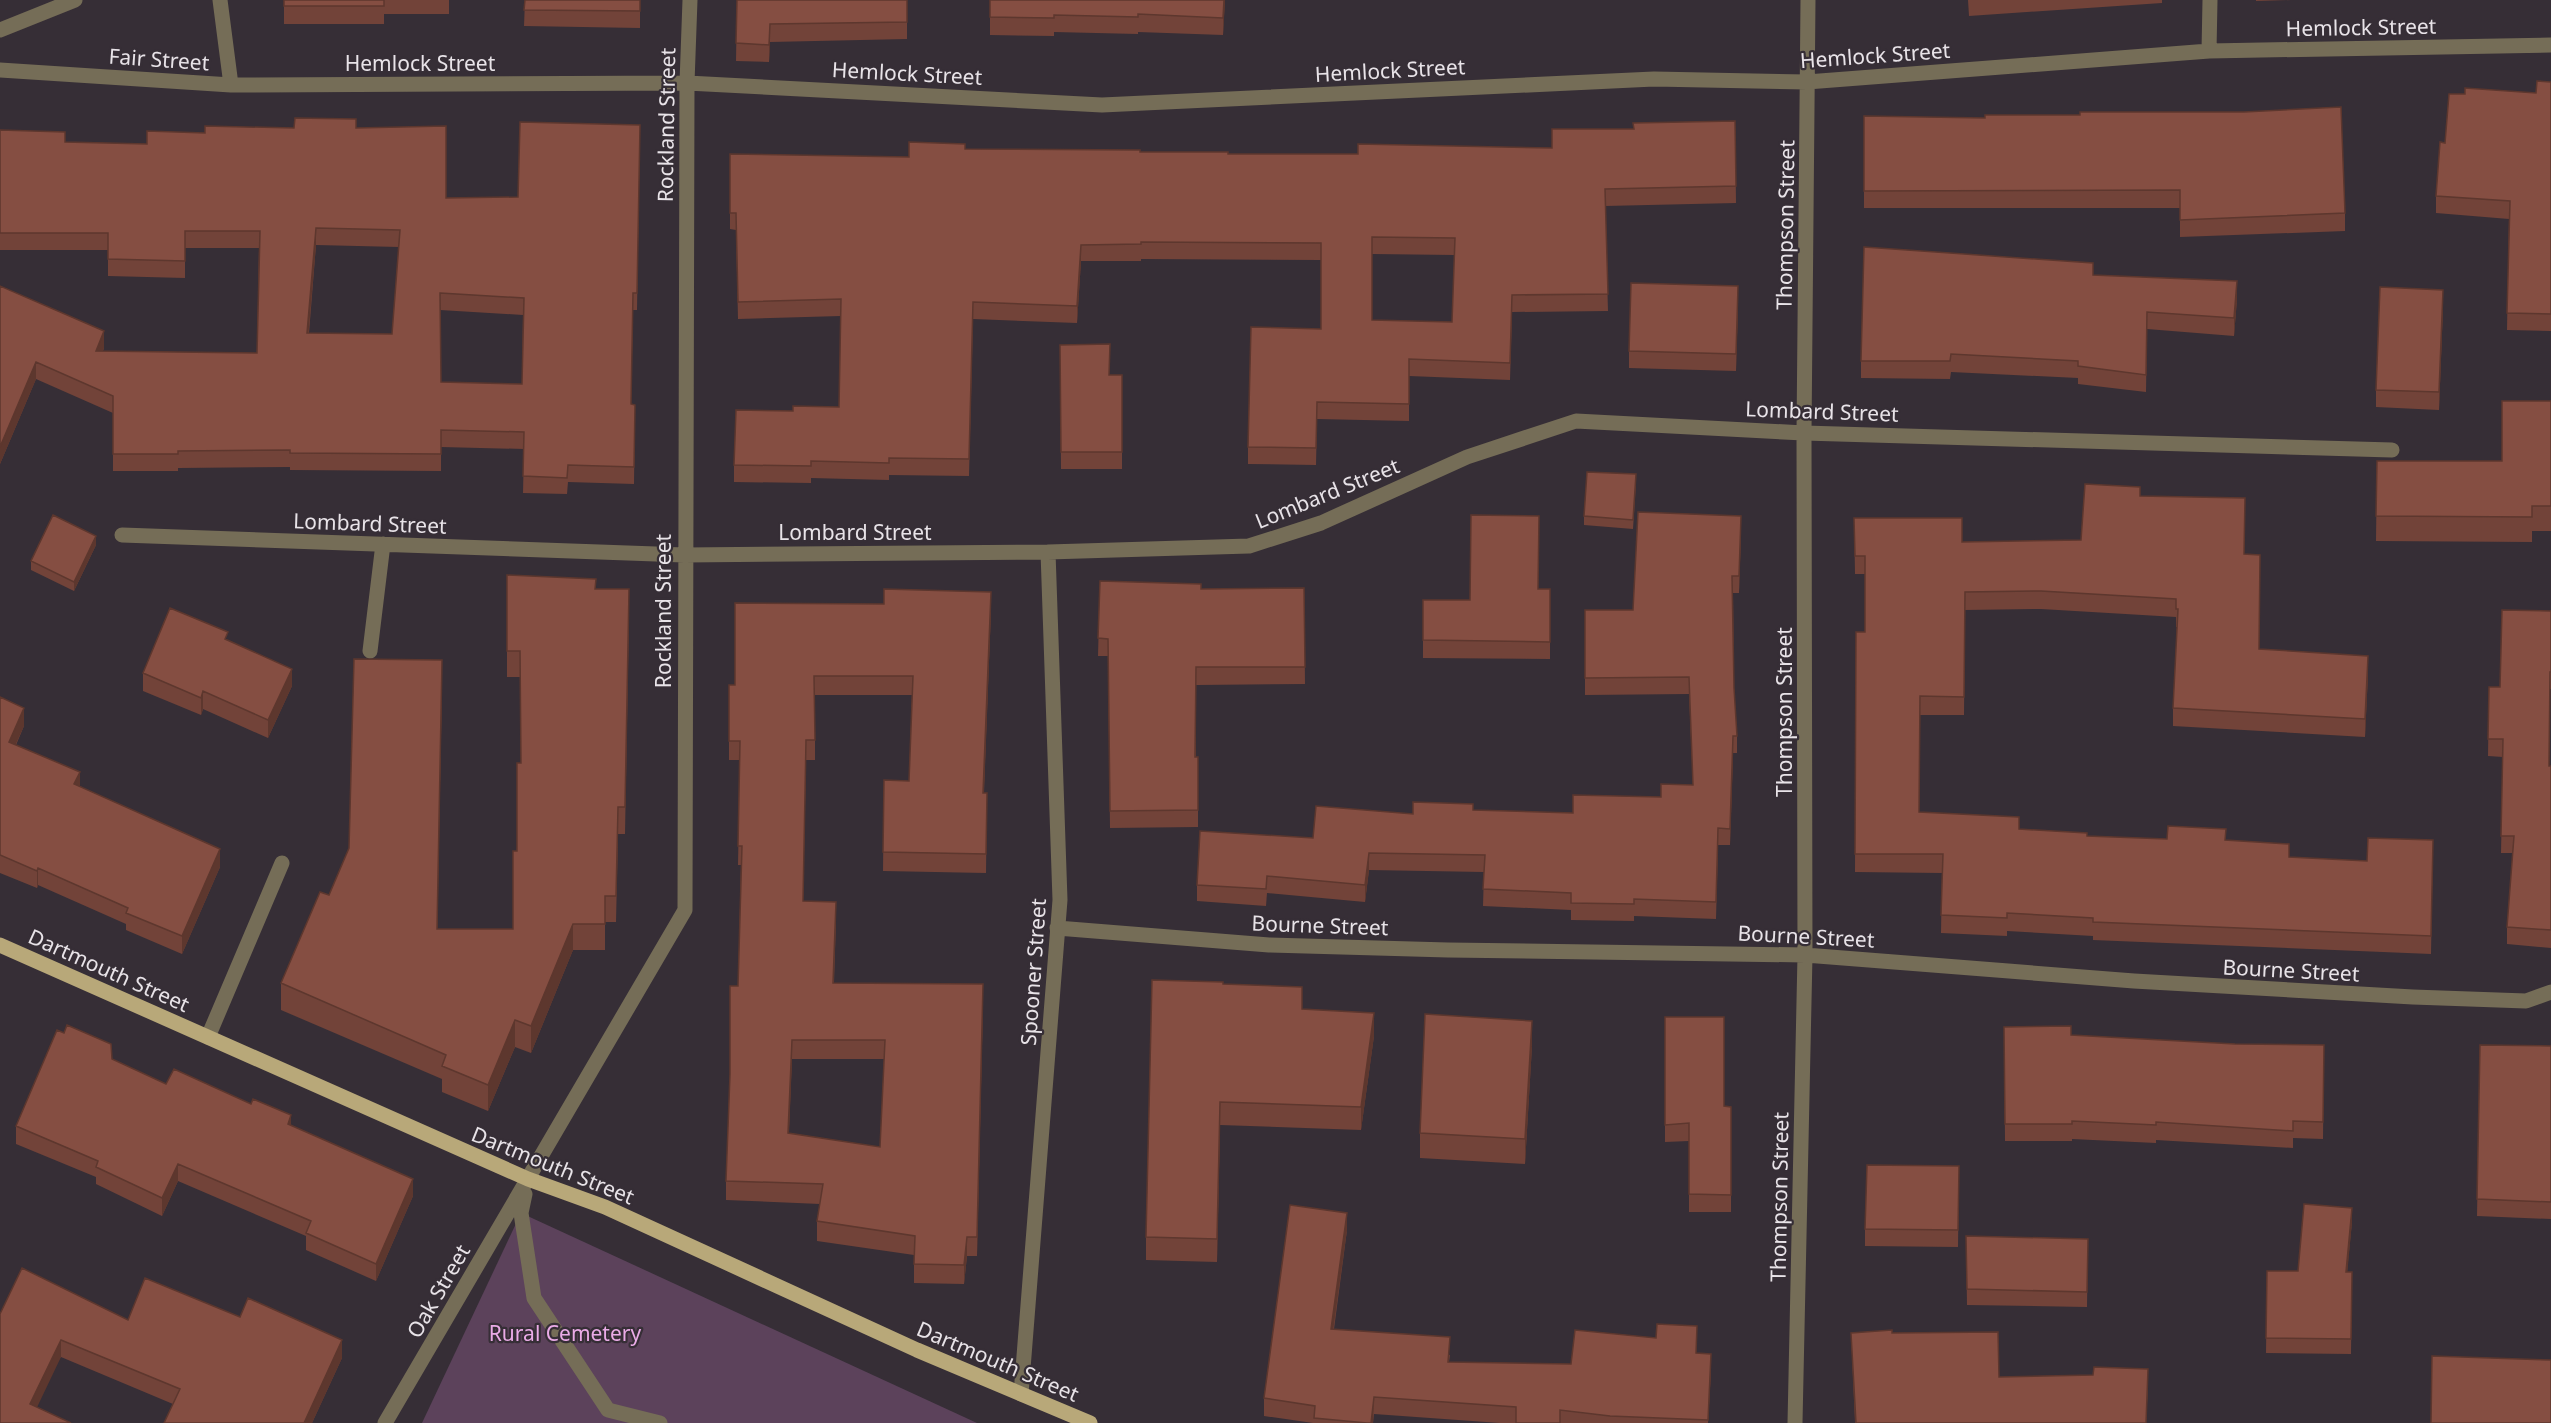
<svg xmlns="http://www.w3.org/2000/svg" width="2551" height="1423" font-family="'Noto Sans',sans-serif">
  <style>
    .green { fill: #5c425b }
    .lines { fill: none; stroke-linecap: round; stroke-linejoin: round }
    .minor { stroke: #756d57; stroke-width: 15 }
    .major { stroke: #b8a879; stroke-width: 15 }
    .wall { fill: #724339; fill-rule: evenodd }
    .shaded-wall { fill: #5d372e }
    .building { fill: #854e42; stroke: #5d372e; stroke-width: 1.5; fill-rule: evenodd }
    .labels { text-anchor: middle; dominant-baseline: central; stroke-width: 4.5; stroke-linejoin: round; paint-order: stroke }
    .street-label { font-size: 21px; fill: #e8e3e8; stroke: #362e36 }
    .park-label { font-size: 21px; fill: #eaabe7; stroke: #362e36 }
  </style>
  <rect width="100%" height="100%" fill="#362e36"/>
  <path class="green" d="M521 1213 977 1423H422Z"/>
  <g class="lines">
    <path class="minor" d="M220 0 231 85
      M0 30 75 0
      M2209 51 2210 0
      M0 70 231 85 687 83 1102 105 1654 79 1807 82 2209 51 2551 45
      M122 535 684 555 1048 552 1249 546 1321 523 1467 457 1576 421 1804 433 2392 450
      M370 651 383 544
      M1057 928 1269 945 1448 950 1805 955 2134 981 2413 997 2526 1001 2551 992
      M208 1037 282 863
      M525 1194 521 1213 534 1298 608 1410 660 1423
      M1021 1394 1060 900 1048 552
      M385 1423 685 910 687 83 690 0
      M1795 1423 1805 955 1804 433 1808 0"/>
    <path class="major" d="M0 945 528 1179 605 1207 917 1350 1090 1423"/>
  </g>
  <path class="wall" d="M284 0H449V14H384V24H284Z
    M525 0H640V28L524 26Z
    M737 0H907V39L770 42 769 62 736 61Z
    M990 0H1225L1223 35 1138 32V34L1054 32V36L990 35Z
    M1968 0H2162V3L1969 16Z
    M2256 0H2291L2256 1Z
    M2551 82V331L2507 330 2509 219 2436 213V196L2445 143 2465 94 2536 93Z
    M1864 116 2345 213V231L2180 237V208H1864Z
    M1735 121 1736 203 1605 206 1608 311 1512 312 1510 380 1409 376V421L1317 419 1316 465 1248 464V447L1321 329V260L1141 259V261H1081L1077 323 973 319 969 476 889 475V480L811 478V483L734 482V465L793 411 839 407 841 316 738 319 736 230 730 229V154L909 157 965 149 1228 154H1358L1552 148 1633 129ZM1372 254 1455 255 1452 322 1372 320Z
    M640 125 637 310H633L631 404 635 405 634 484 568 482 567 494 523 493 524 449 441 447V471L290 470V467L178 468V471H113V413L36 379 0 464V286L104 348 103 351 257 353 259 248H185V278L108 276V250H0V130L65 142 147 144 205 133 356 128 446 198 518 197ZM316 245 399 247 392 334 309 333ZM440 310 523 315 522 384 441 382Z
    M2093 275 2237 299 2234 336 2147 329 2146 392 2078 384V378L1951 372 1950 379 1861 378V361Z
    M1738 303 1736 371 1629 368V351Z
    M2443 307 2439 410 2376 407V390Z
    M1060 345 1110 375H1122V469H1061Z
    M2551 401V531H2532V542L2376 541 2377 461H2502Z
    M1636 483 1633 529 1584 525V516Z
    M2140 496 2244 554 2259 649 2368 674 2365 737 2173 726V708L2177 627H2176V617L2041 609 1965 610 1964 715H1920L1919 812 2019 829 2087 836 2167 839 2226 840 2289 858 2367 861 2433 840 2431 954 2093 940V936L2007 931V936L1941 933 1942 873 1855 872 1856 632H1865V574H1855L1854 518 1962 542 2081 540Z
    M1741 533 1739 593H1733L1734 688 1737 736V753H1733L1730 845H1718L1716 919 1634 916V921L1571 920V910L1483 906 1484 872 1369 870 1365 902 1267 893 1266 906 1197 901V885L1313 838 1413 814 1473 810 1573 813 1661 797 1693 785 1689 694 1585 695V610H1633Z
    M96 545 74 591 31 570V561Z
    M507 575 596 589 629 615 625 834H618L616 922H605V950H573L531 1053 515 1047 488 1111 442 1092V1079L281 1010V983L442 687 437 929H513L521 763 520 677H507Z
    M1100 581 1201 589 1304 588 1305 684 1196 685V757H1198V827L1110 828 1108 656H1098Z
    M1538 589H1550V659L1423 658V600H1470Z
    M991 611 984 793H987L986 873 883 871 884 780 909 781 912 695H815V760H806L803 901 836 921 834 983 983 1004 977 1256H967L964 1284 914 1283V1255L817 1241V1221L820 1204 726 1200V1181L738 986 741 865H738L740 760H729V685H735ZM792 1059H884L880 1147 789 1133Z
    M2551 611V689H2550L2549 766H2551V948L2507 944V927L2513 853H2501L2503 757 2488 756 2489 687H2500Z
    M228 640 292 686 268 738 203 709 201 715 143 691V673Z
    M0 697 24 726 16 745 80 786 220 867 182 954 126 930V924L38 885 37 888 0 873Z
    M1223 984 1302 1009 1374 1036 1361 1130 1220 1125 1217 1262 1146 1260V1237Z
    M1665 1017 1724 1106 1731 1107V1212H1689V1141L1665 1142Z
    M2004 1027 2071 1035 2235 1044 2324 1045 2323 1139 2293 1138V1148L2156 1140V1143L2072 1139V1141H2005Z
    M2480 1045 2551 1046V1219L2477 1216Z
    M1532 1046 1525 1164 1420 1158V1133Z
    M112 1059 166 1084 291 1125 413 1196 376 1281 306 1250V1236L178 1181 162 1216 96 1184V1177L16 1144V1126Z
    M1959 1166 1958 1247 1865 1246V1229Z
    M2352 1222 2347 1272H2352L2351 1354 2266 1353 2267 1271H2298Z
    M1347 1230 1334 1329 1450 1355 1449 1362 1571 1364 1696 1353 1711 1371 1708 1423H1500L1374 1414 1373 1423H1313L1264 1416V1398Z
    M1966 1236 2088 1239 2087 1307 1967 1305Z
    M0 1314 128 1320 342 1358 312 1423H164L173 1404 61 1357 0 1423Z
    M1851 1333H1892L1999 1377 2148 1386 2146 1423H1855Z"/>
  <path class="shaded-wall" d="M1224 0H1225L1223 35V18Z
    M770 24V42L769 62V45Z
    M316 228V245L307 350V333Z
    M1081 245V261L1077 323V306Z
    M2237 281V299L2234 336V318Z
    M1738 286V303L1736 371V354Z
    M2443 290V307L2439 410V392Z
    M104 331V348L96 368V351Z
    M36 362V379L0 464V447Z
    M1741 516V533L1739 593V576Z
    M96 536V545L74 591V582Z
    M991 592V611L983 812V793Z
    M2368 656V674L2365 737V719Z
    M442 660V687L437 955V929Z
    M292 669V686L268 738V720Z
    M203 691V709L201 715V698Z
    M24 708V726L9 759V742Z
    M1733 736V753L1730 845V829Z
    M80 772V789L74 784Z
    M220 849V867L182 954V936Z
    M1369 853V870L1365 902V885Z
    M38 868V885L37 888V871Z
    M573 924V950L531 1053V1026Z
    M983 984V1004L977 1256V1237Z
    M1374 1013V1036L1361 1130V1107Z
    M515 1020V1047L488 1111V1085Z
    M1532 1021V1046L1525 1164V1139Z
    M792 1040V1059L788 1153V1133Z
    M1220 1102V1125L1217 1262V1239Z
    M291 1115V1133L288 1124Z
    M178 1164V1181L162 1216V1198Z
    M413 1179V1196L376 1281V1264Z
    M2352 1208V1222L2346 1287V1272Z
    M1347 1213V1230L1331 1346V1329Z
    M967 1237V1256L964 1284V1265Z
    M61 1340V1357L30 1422V1404Z
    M342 1340V1358L312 1423H304Z
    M1711 1354V1371L1708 1423V1420Z
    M1374 1397 1373 1423H1371Z"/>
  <path class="building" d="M284 0H384V6H284Z
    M525 0H640V11L524 10Z
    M737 0H907V22L770 24 769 45 736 43Z
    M990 0H1224L1223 18 1138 14V17L1054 15V18L990 17Z
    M2537 81 2551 82V314L2507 313 2510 201 2436 196 2440 142 2445 143 2449 94H2465V88L2536 93Z
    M2341 107 2345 213 2180 220V190L1864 191V116L1985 118V115H2080V112H2244Z
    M295 118 356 119V128L446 126V198L518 197 520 122 640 125 637 293H633L631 404 635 405 634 467 568 465 567 478 523 476 524 432 441 430V454L290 453V450L178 451V454H113V396L36 362 0 447V286L104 331 96 351 257 353 260 231H185V261L108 259V233H0V130L65 132V142L147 144V131L205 133V126L294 128ZM316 228 400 230 392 334 307 333ZM440 293 524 298 522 384 441 382Z
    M1735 121 1736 186 1605 189 1608 294 1512 295 1510 363 1409 359V404L1317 402 1316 448 1248 447 1251 327 1321 329V243L1141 242V244L1081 245 1077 306 973 302 969 459 889 458V463L811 461V466L734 465 736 410 793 411V406L839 407 841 299 738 302 736 213H730V154L909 157V142L965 144V149L1140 150V152H1228V154H1358V144L1552 148V129H1634L1633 123ZM1372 237 1455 238 1452 322 1372 320Z
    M1864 247 2093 263V275L2237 281 2234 318 2147 312 2146 375 2078 366V361L1951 354 1950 361H1861Z
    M1631 283 1738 286 1736 354 1629 351Z
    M2380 287 2443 290 2439 392 2376 390Z
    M1110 344 1109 375H1122V452H1061L1060 345Z
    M2502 401H2551V506H2532V517L2376 516 2377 461H2502Z
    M1587 472 1636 474 1633 520 1584 516Z
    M2085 484 2140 487V496L2245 498 2244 554 2260 555 2259 649 2368 656 2365 719 2173 708 2178 609H2176V599L2041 591 1965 592 1964 697 1920 696 1919 812 2019 817V829L2087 833V836L2167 839 2168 826 2226 829 2225 840 2289 844V857L2367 861 2368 838 2433 840 2431 936 2093 922V918L2007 913V918L1941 915 1943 854H1855L1856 632H1865V556H1855L1854 518H1962V542L2081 540Z
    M1638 512 1741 516 1739 576H1732L1734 688 1737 736H1733L1730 829 1718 828 1716 902 1634 899V904L1571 903V893L1483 889 1485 855 1369 853 1365 885 1267 876 1266 889 1197 885 1200 831 1313 838 1316 806 1413 814V802L1473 804V810L1573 813V795L1661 797V784L1693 785 1689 677 1585 678V610H1633Z
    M53 515 96 536 74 582 31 561Z
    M1471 515 1539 516 1538 589H1550V642L1423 640V600H1470Z
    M507 575 596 579 595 589H629L625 807H618L616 896H605V924H573L531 1026 515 1020 488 1085 442 1066 446 1055 281 983 320 892 329 895 349 848 354 659 442 660 437 929H513V851H517V763H521L520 651H507Z
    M1100 581 1201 584V589L1304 588 1305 667H1196L1195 757H1198V810L1110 811 1108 639 1098 638Z
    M884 589 991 592 983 793H987L986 854 883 852 884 780 909 781 913 676H814L815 740H806L803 901 836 902 833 983 983 984 977 1237H967L964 1265 914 1264 915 1236 817 1221 823 1184 726 1181 730 1074V986H738L742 846H738L740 741H729V685H735V603L884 604ZM792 1040H885L880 1147 788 1133Z
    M170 608 228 632 225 639 292 669 268 720 203 691 201 698 143 673Z
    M2502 610 2551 611V672H2550L2549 766H2551V930L2507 927 2514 836H2501L2503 739H2488L2489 687H2500Z
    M0 697 24 708 9 742 80 772 74 784 220 849 182 936 126 913 128 908 38 868 37 871 0 855Z
    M1152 980 1223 982V984L1302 987V1009L1374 1013 1361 1107 1220 1102 1217 1239 1146 1237Z
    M1425 1014 1532 1021 1525 1139 1420 1133Z
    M1665 1017H1724V1106L1731 1107V1195L1689 1194V1123L1665 1125Z
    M67 1025 111 1044 112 1059 166 1084 174 1069 251 1104 253 1099 291 1115 288 1124 413 1179 376 1264 306 1233 311 1221 178 1164 162 1198 96 1167 98 1161 16 1126 57 1030 64 1033Z
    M2071 1026V1035L2235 1044 2324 1045 2323 1122 2293 1121V1131L2156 1122V1125L2072 1121V1124H2005L2004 1027Z
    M2480 1045 2551 1046V1202L2477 1199Z
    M1867 1165 1959 1166 1958 1230 1865 1229Z
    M2304 1204 2352 1208 2346 1272H2352L2351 1339 2266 1338 2267 1271H2298Z
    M1290 1205 1347 1213 1331 1329 1450 1337 1448 1362 1571 1364 1575 1330 1656 1338 1657 1324 1697 1326 1696 1353 1711 1354 1708 1420 1610 1416 1560 1410V1423H1516V1407L1374 1397 1371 1423H1367L1314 1418 1315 1406 1264 1398Z
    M1966 1236 2088 1239 2087 1292 1967 1289Z
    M22 1268 128 1320 145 1278 240 1317 248 1298 342 1340 304 1423H164L180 1389 61 1340 30 1404 71 1423H0V1314Z
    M1892 1330V1333L1998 1332 1999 1377 2093 1375 2094 1367 2148 1369 2146 1423H1856L1851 1333Z
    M2432 1356 2551 1360V1423H2431Z"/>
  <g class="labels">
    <g class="street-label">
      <text transform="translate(2361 27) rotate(-1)">Hemlock Street</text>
      <text transform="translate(1875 55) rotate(-4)">Hemlock Street</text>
      <text transform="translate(159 59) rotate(4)">Fair Street</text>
      <text x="420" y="63">Hemlock Street</text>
      <text transform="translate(1390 70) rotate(-3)">Hemlock Street</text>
      <text transform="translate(907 73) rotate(3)">Hemlock Street</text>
      <text transform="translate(666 125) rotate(-89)">Rockland Street</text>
      <text transform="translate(1785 225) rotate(-89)">Thompson Street</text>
      <text transform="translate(1822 411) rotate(2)">Lombard Street</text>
      <text transform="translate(1327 493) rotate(-22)">Lombard Street</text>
      <text transform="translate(370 523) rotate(2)">Lombard Street</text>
      <text x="855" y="532">Lombard Street</text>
      <text transform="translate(663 611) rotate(-90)">Rockland Street</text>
      <text transform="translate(1784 712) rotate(-90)">Thompson Street</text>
      <text transform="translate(1320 925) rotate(2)">Bourne Street</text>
      <text transform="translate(1806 936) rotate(3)">Bourne Street</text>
      <text transform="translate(109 970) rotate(24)">Dartmouth Street</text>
      <text transform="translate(2291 970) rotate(3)">Bourne Street</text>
      <text transform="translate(1033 972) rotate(-86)">Spooner Street</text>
      <text transform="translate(553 1165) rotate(22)">Dartmouth Street</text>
      <text transform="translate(1779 1197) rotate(-89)">Thompson Street</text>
      <text transform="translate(438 1291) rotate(-60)">Oak Street</text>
      <text transform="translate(998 1361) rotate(23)">Dartmouth Street</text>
    </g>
    <g class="park-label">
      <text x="565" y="1333">Rural Cemetery</text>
    </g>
  </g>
</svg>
